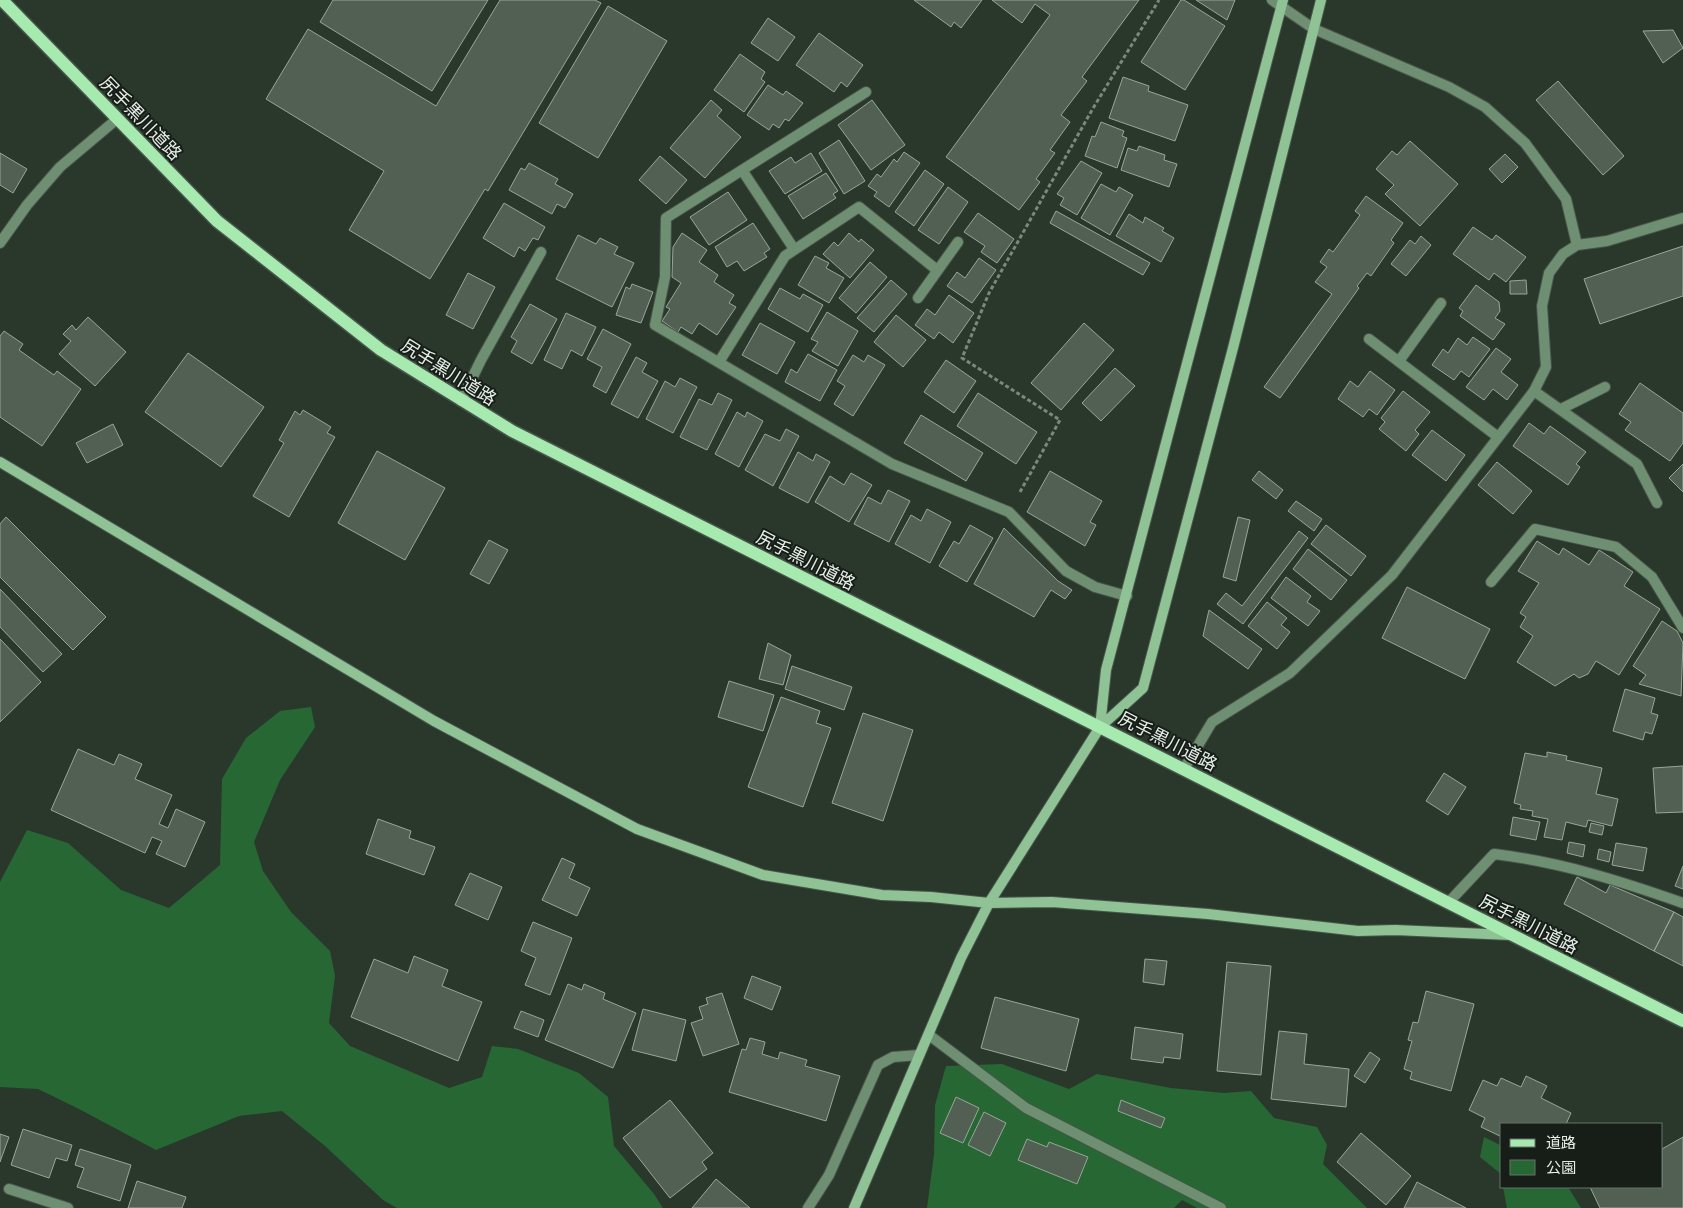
<svg xmlns="http://www.w3.org/2000/svg" width="1683" height="1208" font-family="Roboto,'Noto Sans JP',sans-serif">
  <style>
    .green { fill: #266734 }
    .building { fill: #516052; stroke: #96a798 }
    .lines { fill: none; stroke-linecap: round; stroke-linejoin: round }
    .lane-casing { stroke: #48554a; stroke-width: 12 }
    .street-casing { stroke: #48554a; stroke-width: 12 }
    .secondary-casing { stroke: #48554a; stroke-width: 12 }
    .primary-casing { stroke: #48554a; stroke-width: 15 }
    .path { stroke: #7c877d; stroke-width: 3; stroke-dasharray: 4 2.5; stroke-linecap: butt }
    .lane { stroke: #6f8f73; stroke-width: 10 }
    .street { stroke: #6f8f73; stroke-width: 10 }
    .secondary { stroke: #8fc295; stroke-width: 10 }
    .primary { stroke: #a7eab0; stroke-width: 12 }
    .labels { text-anchor: middle; dominant-baseline: central; stroke-width: 4; stroke-linejoin: round; paint-order: stroke }
    .street-label { font-size: 18px; fill: #e5eee6; stroke: #171e18 }
  </style>
  <rect width="100%" height="100%" fill="#2a382c"/>
  <path class="green" d="M311 707 315 727 280 780 254 842 263 871 291 912 330 951 335 976 329 1023 350 1046 449 1088 482 1077 492 1046 518 1049 579 1073 608 1097 614 1146 654 1194 663 1208H397L383 1200 325 1146 282 1111 239 1116 156 1150 79 1109 38 1089 0 1087V882L27 830 68 843 121 890 169 908 220 865 222 779 246 738 280 711Z
    M1002 1064 1069 1089 1097 1074 1171 1088 1224 1093 1251 1091 1274 1118 1317 1127 1327 1145 1323 1164 1367 1208H1197L1182 1200 1174 1208H927L934 1154 935 1105 946 1066Z
    M1484 1137 1502 1146V1178L1501 1174 1480 1157Z
    M1503 1187H1568L1581 1208H1507Z"/>
  <path class="building" d="M333 0H488L432 91 320 22Z
    M500 0H595L601 3 488 191 485 189 430 279 349 230 384 171 266 99 308 29 436 106Z
    M914 0H982L961 28 954 22 951 27Z
    M992 0H1139L1082 77 1087 81 1061 115 1070 122 1050 150 1055 153 1036 179 1040 182 1019 210 946 157 1050 15 1035 4 1022 23Z
    M1181 0H1184L1225 26 1185 90 1141 62Z
    M1196 0H1235L1227 20Z
    M608 6 667 41 598 158 539 123Z
    M768 18 795 37 778 61 751 43Z
    M1673 30 1683 48 1663 63 1643 31Z
    M819 33 863 65 847 87 841 82 834 92 796 65Z
    M740 54 765 72 761 79 765 82 744 112 714 90Z
    M1123 77 1149 86 1148 91 1188 105 1175 141 1109 118Z
    M1558 81 1624 156 1603 175 1536 100Z
    M768 85 783 95 786 91 803 103 789 121 785 119 779 128 773 124 769 130 747 115Z
    M711 100 722 110 717 116 741 137 705 178 670 148Z
    M872 100 905 145 871 170 838 125Z
    M1101 122 1124 131 1122 136 1127 138 1117 168 1085 156 1092 136 1095 137Z
    M839 140 865 181 844 194 819 153Z
    M1410 141 1458 184 1420 226 1385 194 1394 185 1376 169 1392 151 1397 155Z
    M1139 146 1165 155 1164 160 1177 164 1169 187 1121 170 1128 148 1137 151Z
    M904 152 920 163 889 207 874 196 877 192 868 186 877 174 881 177 894 159 897 162Z
    M0 153 27 169 13 193 0 185Z
    M811 153 822 171 785 194 769 171 791 157 795 163Z
    M1505 154 1518 167 1502 183 1489 169Z
    M660 156 687 180 666 204 639 180Z
    M1081 161 1102 173 1077 215 1060 205 1064 198 1057 194Z
    M529 163 558 179 555 184 573 194 565 208 557 204 552 214 509 190 521 168 525 170Z
    M925 170 944 184 914 226 895 212Z
    M826 173 838 191 833 194 836 198 803 219 788 196Z
    M1101 184 1116 192 1119 187 1133 195 1110 235 1081 218Z
    M948 187 968 202 939 244 918 230Z
    M728 192 747 220 709 245 690 217Z
    M1366 196 1403 223 1391 240 1394 243 1371 276 1367 273 1357 286 1359 288 1280 398 1264 387 1332 294 1315 282 1327 267 1320 262 1329 249 1333 252 1360 215 1355 211Z
    M504 203 545 227 538 240 533 238 525 251 519 247 514 257 483 238Z
    M1056 211 1150 263 1143 275 1050 223Z
    M978 213 1014 239 997 263 981 252 985 246 964 232Z
    M1129 214 1143 223 1145 217 1164 228 1162 231 1174 238 1161 262 1116 236Z
    M753 223 770 249 764 253 767 257 744 271 737 261 727 267 715 247Z
    M1473 227 1492 240 1496 235 1526 257 1506 282 1494 273 1489 280 1453 254Z
    M682 233 707 250 699 262 718 275 714 282 734 295 729 303 736 307 717 335 699 323 692 334 681 327 678 332 662 321 670 309 666 307 681 283 672 277 673 247Z
    M849 233 859 242 861 239 874 250 850 278 823 254 834 242 838 246Z
    M578 235 596 244 600 238 618 247 614 254 634 263 612 307 556 279Z
    M1421 236 1431 245 1406 276 1391 264 1410 240 1415 244Z
    M1683 246V296L1600 324 1584 279Z
    M815 256 829 263 826 268 844 278 829 303 798 285Z
    M979 258 996 270 972 303 947 286 957 272 965 278Z
    M870 262 887 277 856 313 839 298Z
    M468 273 495 287 473 329 446 315Z
    M891 280 907 294 874 332 857 318Z
    M1526 280 1527 294H1510V281Z
    M632 284 653 292 641 323 616 315 626 287 630 289Z
    M1476 285 1499 302 1500 311 1495 318 1505 324 1493 340 1460 316 1463 311 1459 308Z
    M780 288 800 299 803 294 823 305 808 332 768 309Z
    M949 295 974 313 953 343 939 332 934 339 915 325 927 309 935 315Z
    M530 304 557 319 532 364 511 352 517 341 511 337Z
    M827 312 858 331 838 366 812 351 818 342 811 339Z
    M566 313 596 327 582 356 571 350 562 369 544 360Z
    M896 315 926 340 903 367 874 342Z
    M88 317 126 352 95 386 59 354 71 341 63 334 72 325 76 330Z
    M760 323 795 342 777 374 742 355Z
    M1084 323 1114 350 1061 410 1031 383Z
    M603 329 631 344 606 393 593 386 602 367 587 359Z
    M4 331 23 344 19 350 54 375 57 371 81 389 42 446 0 417V336Z
    M1473 337 1490 349 1469 377 1461 371 1454 380 1432 365 1443 349 1448 353 1458 338 1467 345Z
    M1496 348 1511 359 1501 372 1518 385 1507 400 1493 389 1484 400 1466 387Z
    M188 353 264 407 221 467 145 412Z
    M808 354 837 370 820 401 785 382 791 369 797 373Z
    M853 355 864 362 868 355 885 365 853 416 834 404 845 386 837 381Z
    M636 357 647 363 642 372 658 381 638 418 611 404Z
    M946 360 976 381 954 413 924 392Z
    M1115 368 1135 386 1101 421 1082 403Z
    M1370 371 1395 390 1377 415 1369 409 1363 417 1338 399 1350 381 1358 387Z
    M680 378 697 387 673 433 646 419 665 381 675 387Z
    M1640 383 1683 413V443L1670 461 1625 430 1631 422 1619 414Z
    M1403 391 1430 412 1415 430 1419 434 1406 451 1379 429 1385 422 1381 418Z
    M718 393 732 400 707 450 680 437 699 399 712 405Z
    M978 393 1037 432 1016 464 957 426Z
    M303 410 331 427 327 433 335 437 289 517 253 496 284 443 279 440 295 411 300 415Z
    M737 412 745 417 747 412 763 421 739 467 715 454Z
    M921 415 983 453 966 481 904 443Z
    M1529 423 1544 434 1550 426 1586 452 1576 464 1580 467 1568 485 1513 446Z
    M113 424 123 445 87 463 76 443Z
    M786 429 799 436 773 486 745 470 765 434 780 441Z
    M1432 430 1465 455 1446 481 1412 455Z
    M377 451 445 488 405 560 338 523Z
    M798 452 813 461 816 454 830 462 808 503 779 488Z
    M1497 462 1532 491 1513 514 1478 485Z
    M1683 464V492L1669 478Z
    M1050 471 1102 501 1090 522 1096 525 1085 546 1027 512Z
    M1259 471 1283 490 1276 499 1252 480Z
    M851 473 872 485 849 522 815 502 830 476 844 485Z
    M888 490 910 501 889 542 854 524 868 497 881 504Z
    M1296 501 1322 519 1314 531 1288 511Z
    M927 509 951 522 930 563 895 544 911 515 921 521Z
    M6 517 106 617 73 650 0 577V524Z
    M1238 517 1250 520 1236 581 1223 577Z
    M970 525 993 538 967 582 939 566 954 541 959 544Z
    M1326 525 1366 556 1351 576 1311 544Z
    M1004 528 1058 581 1072 590 1065 599 1051 590 1034 617 974 584Z
    M1299 531 1308 538 1243 624 1217 604 1226 593 1242 606Z
    M489 540 508 550 489 584 470 574Z
    M1537 541 1559 555 1563 548 1589 565 1599 550 1633 572 1624 586 1660 609 1619 675 1596 661 1588 674 1579 678 1574 674 1555 686 1517 662 1533 636 1520 627 1526 617 1520 613 1539 583 1518 571Z
    M1308 549 1347 580 1331 600 1293 569Z
    M1286 577 1311 596 1307 602 1320 611 1308 626 1271 598Z
    M1407 587 1490 629 1465 679 1382 638Z
    M0 589 62 654 43 672 0 627Z
    M1267 602 1287 618 1281 625 1290 632 1277 649 1248 626Z
    M1209 610 1262 649 1248 669 1203 636Z
    M1662 621 1677 631 1683 643 1681 696 1639 684 1646 675 1633 666Z
    M0 639 41 682 0 722Z
    M768 643 791 655 783 685 759 679Z
    M792 666 852 687 844 710 785 689Z
    M729 681 774 695 763 731 718 717Z
    M1625 689 1655 698 1651 713 1658 715 1652 734 1645 732 1643 740 1613 731Z
    M781 697 820 711 816 723 831 728 803 807 748 787Z
    M863 713 913 730 883 821 832 803Z
    M78 749 114 765 119 754 142 764 135 779 172 795 159 824 168 828 176 809 205 822 185 867 156 854 162 841 152 837 145 853 51 810Z
    M1547 752 1567 756 1566 760 1602 768 1596 794 1618 799 1612 826 1588 820 1586 827 1566 822 1562 840 1544 837 1548 819 1532 816 1533 811 1520 809 1521 805 1514 803 1525 753 1547 757Z
    M1683 766V812L1656 813 1653 768Z
    M1444 773 1466 787 1448 815 1426 801Z
    M1513 817 1540 822 1536 840 1510 835Z
    M378 819 411 831 409 838 435 847 424 875 366 854Z
    M1591 823 1604 826 1602 835 1589 832Z
    M1569 842 1585 845 1583 857 1567 853Z
    M1616 843 1647 848 1643 871 1612 865Z
    M1599 849 1611 852 1609 862 1597 859Z
    M562 858 575 864 569 878 590 888 577 916 542 900Z
    M1683 866V889L1675 886Z
    M470 873 502 887 488 920 455 905Z
    M1577 877 1606 893 1610 885 1674 912 1654 951 1564 904Z
    M1674 912 1683 917V966L1654 951Z
    M533 922 572 938 550 995 525 985 536 958 521 951Z
    M414 956 448 970 442 986 482 1002 458 1061 351 1017 374 959 408 973Z
    M1145 959 1167 961 1164 985 1143 982Z
    M1227 962 1271 966 1261 1075 1217 1071Z
    M752 976 781 987 772 1010 744 998Z
    M568 984 582 990 584 984 605 993 603 999 636 1013 613 1068 545 1040Z
    M1426 991 1474 1004 1451 1091 1410 1079 1412 1072 1404 1069 1412 1041 1408 1040 1413 1022 1418 1023Z
    M722 993 739 1044 703 1056 691 1023 703 1019 699 1007 708 1004 706 998Z
    M995 997 1079 1019 1066 1071 981 1048Z
    M643 1009 686 1020 676 1061 632 1050Z
    M521 1011 544 1020 538 1037 514 1028Z
    M1135 1027 1183 1034 1180 1059 1164 1057 1163 1063 1131 1059Z
    M1279 1031 1307 1034 1304 1064 1349 1069 1346 1107 1271 1099Z
    M750 1038 765 1042 762 1054 778 1059 780 1052 807 1060 805 1066 840 1076 826 1121 729 1092 742 1049 746 1050Z
    M1370 1052 1380 1059 1365 1083 1354 1076Z
    M1526 1076 1547 1086 1541 1098 1571 1113 1566 1124H1502V1137L1481 1127 1485 1118 1469 1110 1483 1080 1497 1086 1501 1078 1521 1087Z
    M956 1097 979 1108 963 1143 940 1133Z
    M670 1100 713 1153 702 1162 707 1169 670 1198 623 1138Z
    M1121 1100 1165 1118 1161 1128 1118 1111Z
    M984 1112 1006 1123 990 1156 968 1145Z
    M23 1129 72 1145 67 1161 56 1158 49 1178 11 1165Z
    M1361 1133 1411 1176 1386 1205 1337 1162Z
    M0 1134 9 1137 0 1162Z
    M1683 1137V1208H1600L1590 1187H1662V1149Z
    M1027 1139 1047 1147 1049 1142 1088 1157 1077 1184 1018 1160Z
    M80 1149 131 1165 120 1201 77 1187 84 1168 75 1165Z
    M716 1179 750 1208H692Z
    M137 1181 186 1197 182 1208H128Z
    M1417 1182 1466 1208H1404Z"/>
  <g class="lines">
    <g class="lane-casing">
      <path id="lane" d="M866 92 666 218 665 277 655 325 892 464 1009 512 1066 571 1095 587 1127 596
        M742 170 794 249
        M918 298 958 242
        M1369 339 1498 437
        M1399 361 1441 303
        M719 362 785 256 859 207 937 270
        M1534 391 1637 464 1657 503
        M461 401 481 360 541 252
        M1561 409 1605 387
        M1491 582 1535 529 1616 547 1652 577 1683 628
        M1448 903 1494 854C1561 862 1620 881 1683 903
        M929 1035 1026 1108 1221 1208
        M9 1189 68 1208
        M808 1208 829 1175 878 1065 893 1057 919 1055"/>
    </g>
    <g class="street-casing">
      <path id="street" d="M1272 0 1314 29 1449 87 1485 107 1525 143 1566 199 1577 245
        M0 243 27 205 60 167 117 119
        M1184 769 1212 722 1290 673 1392 575 1534 391 1546 367 1542 306 1549 273 1563 254 1577 245 1607 241 1683 218"/>
    </g>
    <g class="secondary-casing">
      <path id="secondary" d="M0 462 434 721 637 829 763 875 882 895 931 897 989 903 1052 902 1208 914 1358 931 1395 930 1510 935
        M1100 727 1106 670 1283 0
        M854 1208 961 958 989 903 1100 727 1143 688 1233 348 1321 0"/>
    </g>
    <g class="primary-casing">
      <path id="primary" d="M2 0 217 221 381 350 512 431 1683 1021"/>
    </g>
    <path class="path" d="M1020 492 1060 420 962 358 989 293 1092 110 1159 0"/>
    <use href="#lane" class="lane"/>
    <use href="#street" class="street"/>
    <use href="#secondary" class="secondary"/>
    <use href="#primary" class="primary"/>
  </g>
  <g class="labels">
    <g class="street-label">
      <text transform="translate(141 118) rotate(46)">尻手黒川道路</text>
      <text transform="translate(449 372) rotate(32)">尻手黒川道路</text>
      <text transform="translate(806 560) rotate(27)">尻手黒川道路</text>
      <text transform="translate(1168 741) rotate(27)">尻手黒川道路</text>
      <text transform="translate(1529 924) rotate(27)">尻手黒川道路</text>
    </g>
  </g>
  <rect x="1500" y="1123" width="162" height="65" fill="#171e18" stroke="#69716a"/>
  <rect x="1510" y="1139" width="25" height="8" fill="#a7eab0" stroke="#69716a"/>
  <text x="1546" y="1148" font-size="15" fill="#e5eee6">道路</text>
  <rect x="1510" y="1160" width="25" height="15" fill="#266734" stroke="#69716a"/>
  <text x="1546" y="1173" font-size="15" fill="#e5eee6">公園</text>
</svg>
